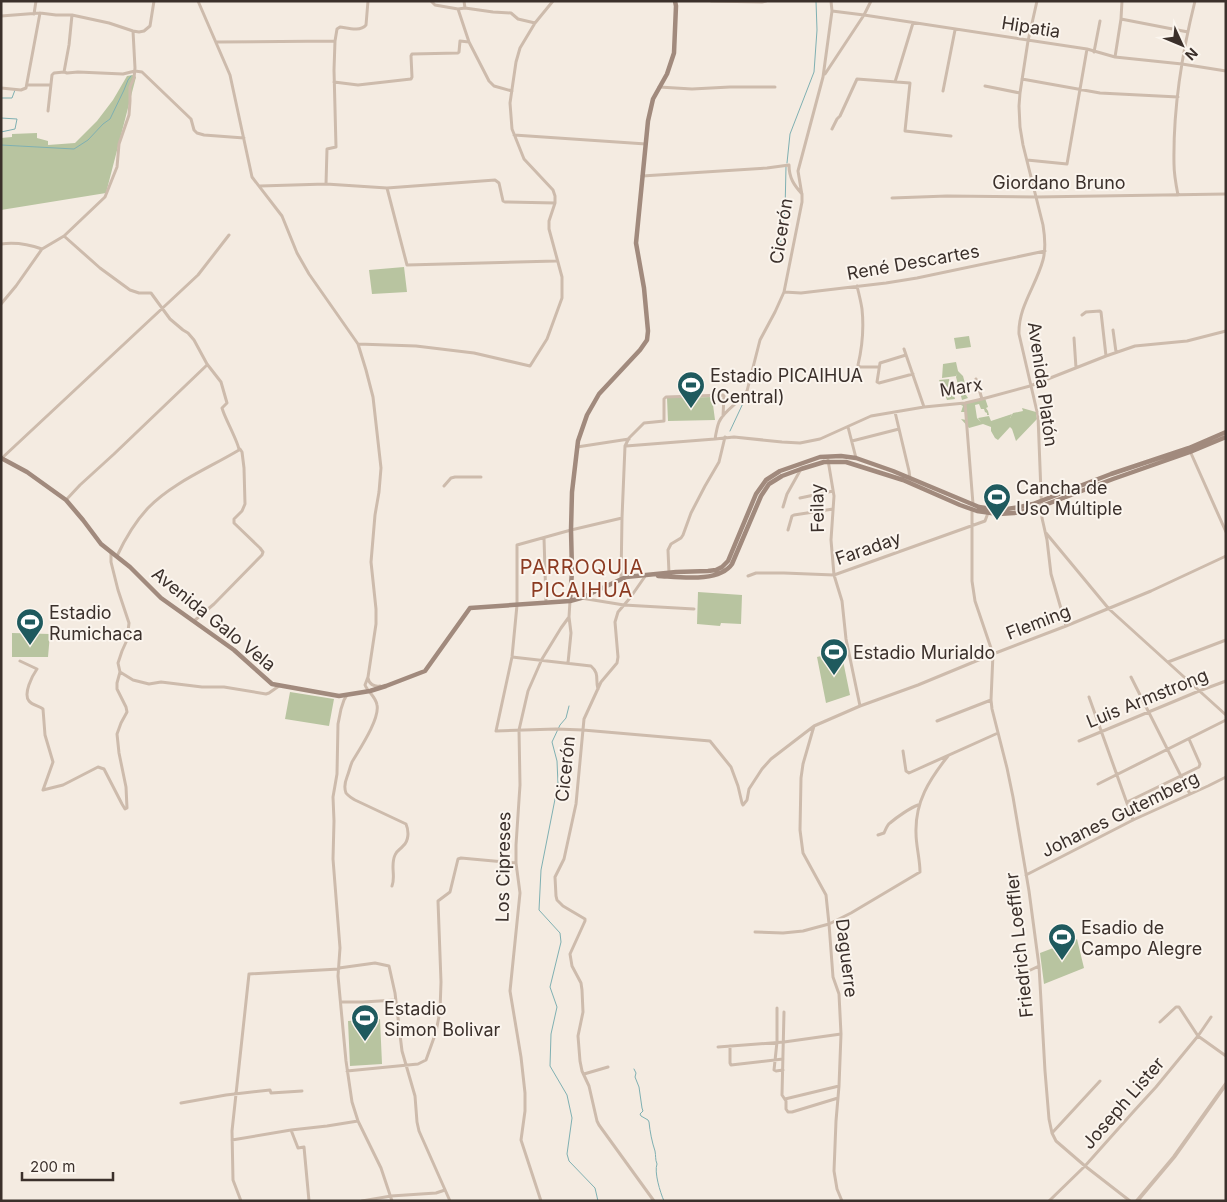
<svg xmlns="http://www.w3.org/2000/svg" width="1227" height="1202" font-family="Inter,sans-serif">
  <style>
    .green { fill: #b8c4a0 }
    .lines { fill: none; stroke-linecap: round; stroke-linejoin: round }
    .stream { stroke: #7fb0b2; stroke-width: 1 }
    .minor { stroke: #cdbbac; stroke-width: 3 }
    .tertiary { stroke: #cdbbac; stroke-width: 4 }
    .secondary { stroke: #a18a7d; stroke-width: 4.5 }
    .labels { text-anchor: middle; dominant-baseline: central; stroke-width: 4; stroke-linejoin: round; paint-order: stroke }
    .street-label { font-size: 18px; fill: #3b302b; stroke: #fbf5ee }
    .poi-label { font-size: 18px; fill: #3b302b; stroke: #fbf5ee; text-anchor: start }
    .quarter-label { font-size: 20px; letter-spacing: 1px; fill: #8c3b22; stroke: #fbf5ee }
  </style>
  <rect width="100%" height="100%" fill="#f4ebe1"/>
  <path class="green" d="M133 75 136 77 106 193 1 210V138L12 137V134L37 133V138L48 141V145L75 143 97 121 113 100 127 76Z
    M404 267 407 292 372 294 369 270Z
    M969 336 971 347 956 349 954 338Z
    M956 362 958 371 963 376 966 387V395L968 398 962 400 956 377 957 374 956 376 942 378 943 364Z
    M949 379 955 399 947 400 939 380Z
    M712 397 715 420 668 421 667 398Z
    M985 398 988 407 986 408 988 411 989 415H987V413L985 412 984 409H981L979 404 975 405 977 418 981 422 978 418 989 416 991 421 1012 414 1010 418 1013 413 1023 411 1022 408 1036 412 1037 419 1016 441 1012 429 1010 427 998 440 995 438 991 431V427L983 424 969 428 961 419 966 420V412H961L963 406 959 404Z
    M698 592 742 595 741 624 721 623 720 626 697 624Z
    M12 633 50 634 48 657H12Z
    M841 651 850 695 826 703 817 657Z
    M290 692 334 699 329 726 285 719Z
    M1077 939 1084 968 1044 984 1040 953Z
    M380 1019 382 1064 350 1066 348 1021Z"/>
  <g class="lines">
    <path class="stream" d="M1 98H12L15 90
      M1 118 17 119 15 129 1 132
      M1 145 74 149 88 140 103 124 110 119 124 90 128 80 131 76
      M787 163 790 134 814 72 817 30 816 1
      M780 247 785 211 786 167
      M730 431 745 399
      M569 706 566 718 560 725 552 742 557 761 558 784 541 870 539 910 560 933 561 942 550 987 557 1007 551 1034 550 1066 567 1095 572 1118 567 1154 569 1161 595 1188 598 1201
      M634 1069 636 1073 635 1077 639 1087 642 1108 643 1111 640 1114 641 1116 648 1120 649 1122C650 1132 652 1142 655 1151 656 1156 655 1159 657 1164 654 1172 660 1192 664 1201"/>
    <path class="minor" d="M198 1 230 75 252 177 282 216 297 253 309 274 358 344 366 370 373 397 381 468 379 492 375 515 371 562 376 609V624L368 677 365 685C368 692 376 697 377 705 380 719 359 750 352 762 350 767 349 772 347 777 345 782 344 788 346 793 348 796 352 798 355 800L406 824C409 831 409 841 403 846 400 850 397 850 395 855 390 866 396 876 392 886
      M431 1 435 5 458 9 469 42 489 81 494 86 512 91
      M711 1 762 2 766 1
      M831 1 832 11 823 77 798 171 802 195V202L784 292 775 312 760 340 747 391C740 403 725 409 719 422 717 427 716 433 715 439L734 437 782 442 800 443 820 439 871 416 924 407 965 403 982 399 1030 386 1106 356 1135 346 1187 341 1226 331
      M1037 1 1028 41 1020 93 1019 106 1020 127 1023 145 1043 225C1045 237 1046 249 1043 260 1036 286 1018 307 1019 334L1038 416 1042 518 1047 540 1051 574 1066 626
      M465 8 493 12 511 13 518 19 535 23
      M458 9 465 8 464 1
      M832 11 864 15 1087 49 1115 57 1182 64 1226 71
      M34 14 36 1
      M1 16 40 13 56 15H72L109 23 133 31 139 32 144 31 150 26 154 1
      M1121 19 1188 32
      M217 42 335 41
      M1094 52 1100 21
      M1115 57 1121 19 1122 1
      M64 72 67 73 78 72 123 74 135 71 142 72 191 119 194 130 197 133 204 135 244 138
      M825 74 864 15 871 1
      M1022 79 1100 93 1178 97
      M334 82 358 85 411 79 412 77 411 56 412 54 458 53 459 52 460 41 469 42
      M895 82 913 23
      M27 85H50
      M985 86 1020 93
      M659 87 692 89 730 87H775
      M1 88 21 90 26 88 40 13
      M943 91 955 30
      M48 111 52 75 54 73 64 72 69 45 72 15
      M832 129 837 119 840 116 857 79 910 83 905 131 951 136
      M514 135 646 144
      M1027 160 1067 164 1087 49
      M642 176 767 168 789 165C789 178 794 185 802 194
      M326 184 327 149 336 147 334 70 335 41 337 29 340 27C348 28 360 32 366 25L368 1
      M260 186 326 184 387 188 495 180 499 183 503 201 505 202 555 203V196L553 190 524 159 512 129 510 103 516 62 520 48 535 23 553 1
      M387 188 407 265 556 261
      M1178 195C1176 185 1174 174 1174 164 1173 110 1182 53 1195 1
      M892 198 947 196 1036 197 1226 194
      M64 236 100 268 130 290 139 293H151L170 319 183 330 188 333 194 340 207 364 221 382 227 403 222 408 223 411C226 420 239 444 239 450 209 468 172 483 148 508 135 522 125 539 117 556
      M1 244C16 242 28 244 42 249
      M857 286C859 294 861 302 862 309 864 328 862 348 858 365L860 367H879
      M784 292 801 293 886 283 917 278 1045 251
      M1 304 16 286 42 249 64 236 105 197 117 167 119 144 129 115 130 101V87L134 78 135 68 133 31
      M1082 315 1086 312 1100 311 1101 312 1106 356
      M1113 330 1116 352
      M1074 338 1076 368
      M358 344 416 346 474 353 530 366 547 339 562 298V277L549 229V221L555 203
      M904 349 924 407
      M906 355 880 363 877 382 879 383 913 374
      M976 379 982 399
      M965 403 973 504
      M895 412 909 471 910 479
      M848 427 856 458
      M852 441 899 429
      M626 446 715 439
      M577 447 629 439
      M1190 451 1226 532
      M2 458 198 275 229 235
      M828 460 834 496 831 540 834 575 842 601 846 639 860 706
      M444 486 451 478 455 477H481
      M800 498 833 491
      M66 500 80 485 114 454 207 365
      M783 507 787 494 801 469
      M972 509V581L975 601 993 654 991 700 992 709 1007 768 1013 797 1029 891 1039 966 1045 1071 1049 1119 1052 1133 1056 1141 1085 1166 1130 1201
      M622 518 571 530 517 545V605L512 657 496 731 556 729 583 730 710 741 731 767 738 786 742 803 743 805 747 800 749 789 762 769 771 759 814 726 860 706 918 685 993 654 1066 626 1151 591 1226 556
      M788 530 792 516 794 515 833 509
      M1046 533 1109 609 1226 715
      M544 538 546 603
      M669 573 668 550 671 544 681 538 683 535 691 513 705 486 719 462 725 437
      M646 575 630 598 618 612 615 622 618 657 617 663 601 682 584 719 576 804 564 859 555 877 556 896 557 900 563 906 585 919V921L570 954 572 966 581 983 582 990 583 1012 578 1036 580 1061 582 1071 589 1086 597 1121 599 1125 654 1201
      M748 576 756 573H784L834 575 985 521 988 513
      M621 579 622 518 625 446 629 438 644 423 664 421V399L666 397 723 395 724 396 723 416
      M581 598 624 605 694 609
      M194 621 214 604 262 555 263 552 260 548 234 523V519L242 511 245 504 244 468 242 452 240 449
      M512 657 591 666C600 674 595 679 598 689
      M20 661 37 669C32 676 23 694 29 701 32 705 39 706 43 709L45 735 53 762 43 790 63 785 98 767 104 769 122 804 125 809 127 808 126 787 119 753 117 734 121 723 127 712 126 707 117 689V683L120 672 118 663 122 651 127 640 129 623 118 590 111 562V552
      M1168 662 1226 640
      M568 663 571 633 569 617
      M120 672 133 680 149 684 161 682 202 687H224L266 694 269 693 279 686
      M1131 677 1190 794
      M368 678C369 684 374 687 380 686
      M347 695 344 700 341 709 338 724 337 774 333 797 334 821 333 859 340 948 338 976 346 1061 352 1102 358 1121 381 1168 392 1201
      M1089 697 1133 820
      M937 721 991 700
      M814 726 803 764 801 778 800 830 803 853 826 895 829 924 833 977 839 994 841 1034 839 1086 836 1121 834 1171 837 1189 842 1201
      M1079 741 1199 691 1226 681
      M903 751 906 771 909 773 998 733
      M1098 784 1226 720
      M1127 802 1199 767 1200 764 1189 739
      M878 835 884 833C886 829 887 825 890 823 897 817 910 808 918 805
      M1026 875 1133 820 1208 786 1226 777
      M755 932 783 933 803 931 829 924 851 913 920 872C920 859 916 846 916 833 915 802 929 780 948 756
      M339 968 375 963 389 966 395 993 402 1051 415 1096 417 1122 419 1131 450 1201
      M1020 975 1039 966
      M341 1002H363L396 1000
      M777 1008V1042L774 1070 776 1071 783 1070
      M784 1012 782 1095 786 1101V1109L788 1112H792L838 1098
      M1160 1022 1176 1007H1179L1198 1036 1226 1056
      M730 1046V1063L731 1065 783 1059
      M718 1047 784 1042 841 1034
      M347 1071 418 1064 426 1060 436 1032 440 1011 441 982 438 901 450 892 458 859 461 858 516 863
      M584 1074 608 1067
      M785 1099 839 1086
      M181 1103 226 1095 270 1090 271 1093 302 1091
      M291 1130 298 1148 304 1147 309 1201
      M1052 1133 1100 1081
      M232 1140 291 1130 327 1126 358 1121
      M241 1201 233 1180 232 1131 249 974 339 969
      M362 1201 391 1196 436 1193 445 1190
      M541 1201 521 1140 525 1111V1093L521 1057 510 991 520 893 516 863V845L520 785 519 730 528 691 542 659 561 628 569 617 570 601
      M1049 1201 1085 1166 1134 1111 1156 1087 1198 1036 1211 1017"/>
    <path class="tertiary" d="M1137 1201 1174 1157 1226 1084"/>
    <path class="secondary" d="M1 458 27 472 66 500 83 520 101 544 130 567 161 598 234 650 272 684 339 696 370 691 386 686 425 671 470 608 570 601 581 598 626 577 676 572 708 571 716 570 722 567 728 561 756 494 766 480 780 471 820 457 841 456 856 458 893 471 979 507 992 509H1007L1020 507 1033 504 1111 474 1189 448 1226 432
      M658 576C679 577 719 583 732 564L761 496 769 484 782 476 801 469 824 462H846L903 480 960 505 977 511 998 514 1014 513 1034 509 1113 479 1190 452 1226 437
      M570 601 572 571 571 530 572 492 578 441 587 415 599 394 640 350 647 340 648 331 644 288 636 243 648 121 653 99 667 74 674 53 676 6 675 1"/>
  </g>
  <defs>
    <g id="stadium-pin" transform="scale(1.4375)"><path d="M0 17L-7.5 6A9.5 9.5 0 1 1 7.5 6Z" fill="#1f5a5e" stroke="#fbf5ee"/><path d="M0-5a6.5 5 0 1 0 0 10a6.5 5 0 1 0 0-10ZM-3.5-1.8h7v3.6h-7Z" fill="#fff"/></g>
  </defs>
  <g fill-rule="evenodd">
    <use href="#stadium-pin" x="691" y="385"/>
    <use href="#stadium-pin" x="997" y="497"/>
    <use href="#stadium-pin" x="30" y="622"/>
    <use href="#stadium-pin" x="834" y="652"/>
    <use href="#stadium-pin" x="1062" y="937"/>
    <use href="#stadium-pin" x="365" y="1018"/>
  </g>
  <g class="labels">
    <g class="street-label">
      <text transform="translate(1031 27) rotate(9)">Hipatia</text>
      <text x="1059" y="182">Giordano Bruno</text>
      <text transform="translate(781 231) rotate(-81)">Cicerón</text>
      <text transform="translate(913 262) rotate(-10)">René Descartes</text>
      <text transform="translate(1043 384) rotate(82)">Avenida Platón</text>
      <text transform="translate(961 387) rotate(-9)">Marx</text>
      <text transform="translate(817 508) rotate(-91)">Feilay</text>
      <text transform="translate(868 548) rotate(-19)">Faraday</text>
      <text transform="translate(214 619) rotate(39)">Avenida Galo Vela</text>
      <text transform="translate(1038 622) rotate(-21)">Fleming</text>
      <text transform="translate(1147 698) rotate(-22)">Luis Armstrong</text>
      <text transform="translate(565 769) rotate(-84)">Cicerón</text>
      <text transform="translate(1120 814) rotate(-26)">Johanes Gutemberg</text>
      <text transform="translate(503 867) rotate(-89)">Los Cipreses</text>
      <text transform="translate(1019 945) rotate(-96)">Friedrich Loeffler</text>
      <text transform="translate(847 958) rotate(83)">Daguerre</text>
      <text transform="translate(1123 1103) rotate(-49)">Joseph Lister</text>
    </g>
    <g class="poi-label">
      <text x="710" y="375">Estadio PICAIHUA<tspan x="710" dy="21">(Central)</tspan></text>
      <text x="1016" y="487">Cancha de<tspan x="1016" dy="21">Uso Múltiple</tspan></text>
      <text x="49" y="612">Estadio<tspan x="49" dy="21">Rumichaca</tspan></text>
      <text x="853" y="652">Estadio Murialdo</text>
      <text x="1081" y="927">Esadio de<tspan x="1081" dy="21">Campo Alegre</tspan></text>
      <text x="384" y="1008">Estadio<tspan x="384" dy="21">Simon Bolivar</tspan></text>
    </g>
    <g class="quarter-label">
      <text x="582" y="567">PARROQUIA<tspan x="582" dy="23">PICAIHUA</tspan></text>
    </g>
  </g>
  <rect width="1227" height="1202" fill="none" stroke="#3b302b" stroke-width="5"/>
  <g transform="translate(1182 45) rotate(134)" stroke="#fbf5ee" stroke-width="4" paint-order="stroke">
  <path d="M0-4L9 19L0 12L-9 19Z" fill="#3b302b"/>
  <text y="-8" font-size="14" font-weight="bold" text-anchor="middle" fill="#3b302b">N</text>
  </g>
  <path d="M22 1172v8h91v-8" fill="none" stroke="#3b302b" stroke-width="2.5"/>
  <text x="30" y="1172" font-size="15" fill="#3b302b" stroke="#fbf5ee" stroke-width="4" paint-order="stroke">200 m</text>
</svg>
